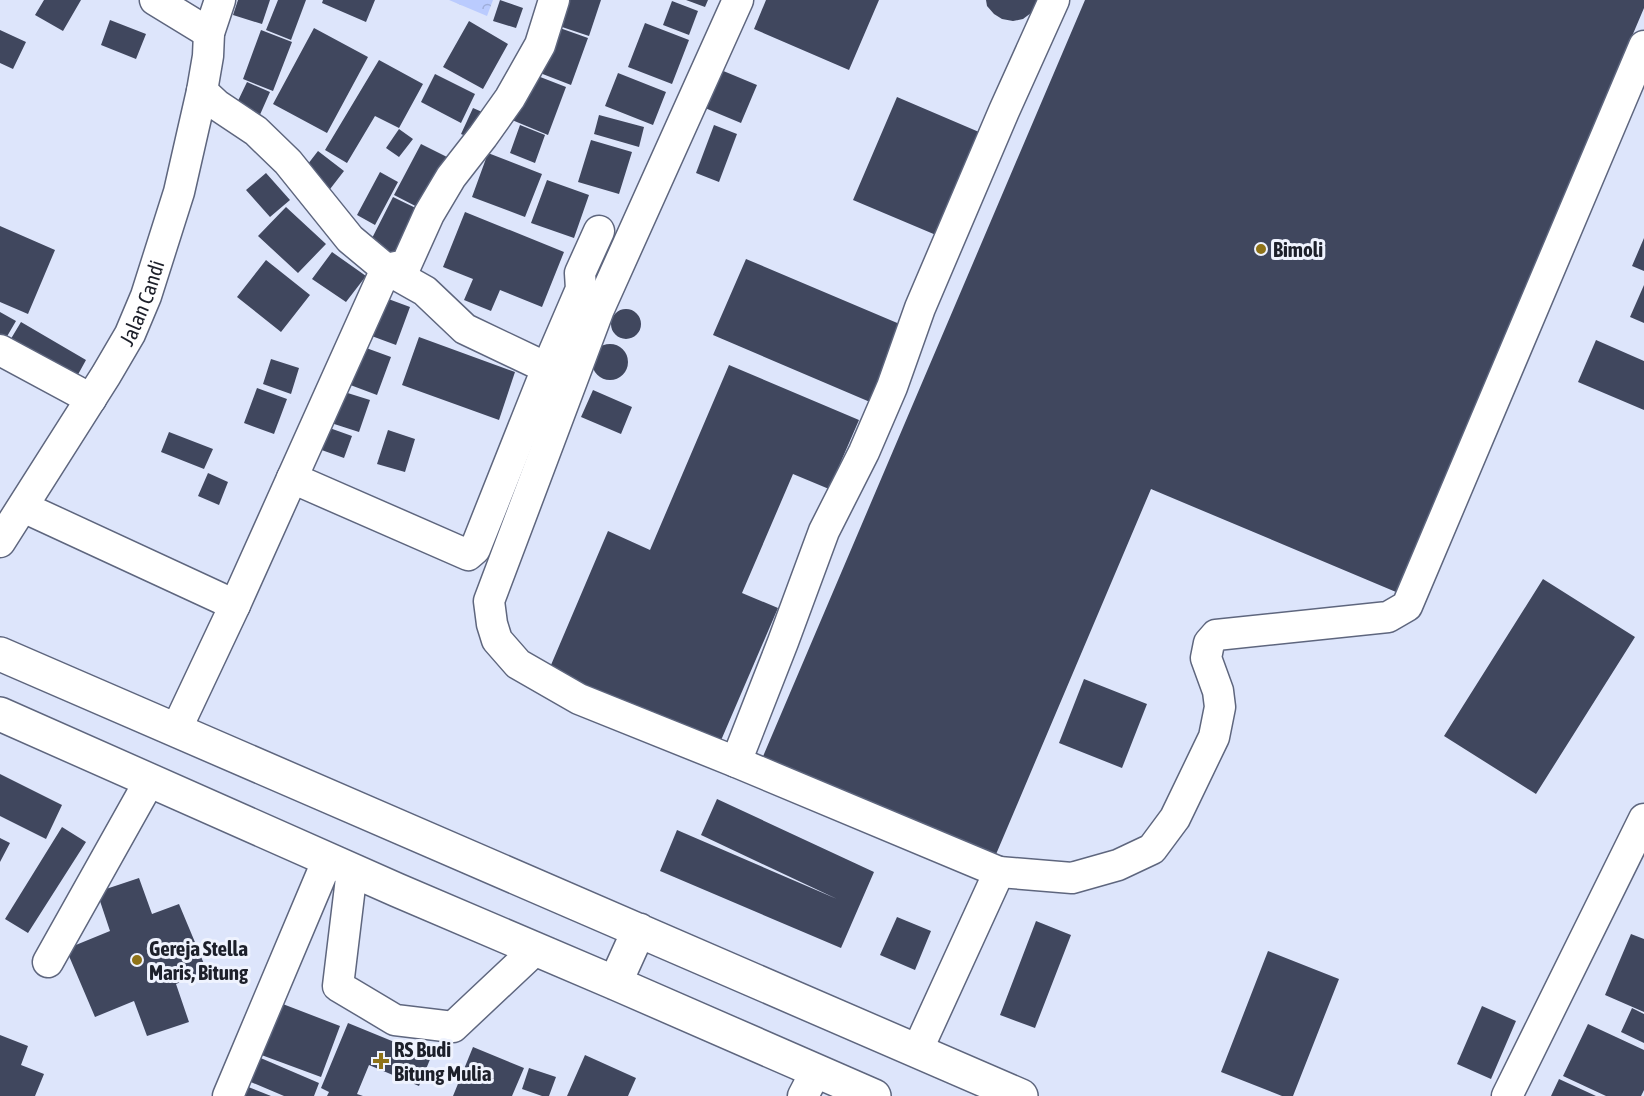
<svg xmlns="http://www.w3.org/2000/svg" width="1644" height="1096" font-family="'Asap Condensed',sans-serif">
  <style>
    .park { fill: url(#park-crowns) }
    .building { fill: #40475e }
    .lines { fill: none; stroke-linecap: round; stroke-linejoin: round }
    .minor-casing { stroke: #5e667e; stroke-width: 33 }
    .highway-casing { stroke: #5e667e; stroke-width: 36 }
    .minor { stroke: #fff; stroke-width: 30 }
    .highway { stroke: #fff; stroke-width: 33 }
    .poi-dot { fill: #8f7318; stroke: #eff3fe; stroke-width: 2 }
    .labels { text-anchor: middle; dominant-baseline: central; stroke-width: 6; stroke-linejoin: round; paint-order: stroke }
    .poi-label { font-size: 21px; font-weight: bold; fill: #1d202a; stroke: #eff3fe; text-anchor: start }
    .street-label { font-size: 21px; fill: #1d202a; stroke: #eff3fe }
  </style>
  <defs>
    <pattern id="park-crowns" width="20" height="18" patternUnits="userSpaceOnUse" patternTransform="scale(1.5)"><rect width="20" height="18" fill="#bacbfe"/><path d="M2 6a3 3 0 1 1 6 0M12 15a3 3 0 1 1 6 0" fill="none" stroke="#9faeda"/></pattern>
  </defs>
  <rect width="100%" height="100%" fill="#dde5fb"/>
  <path class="park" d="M449 0H493L487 16Z"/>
  <path class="building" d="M44 0H81L63 31 35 15Z
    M238 0H270L262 24 233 15Z
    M278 0H306L291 40 266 30Z
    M323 0H375L366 22 322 3Z
    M500 0 523 8 516 28 493 21Z
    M558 0H601L589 36 550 23Z
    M686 0H708L705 7Z
    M766 0H879L849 70 754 29Z
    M986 0H1037V4L1031 13 1023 19 1013 21 1002 19 994 14 987 6Z
    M1085 0H1644V8L1396 592 1151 489 994 859 761 761Z
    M672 1 698 11 689 35 663 25Z
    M110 20 146 34 136 59 101 45Z
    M469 21 508 44 483 89 443 67Z
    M645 23 689 40 672 84 628 67Z
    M557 27 588 38 571 85 540 73Z
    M314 28 368 57 327 133 273 104Z
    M0 30 26 42 13 69 0 63Z
    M261 30 292 42 273 91 243 79Z
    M379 60 423 84 399 128 375 116 347 163 325 150Z
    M721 70 757 85 741 123 705 108Z
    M530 73 566 87 548 135 512 120Z
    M618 73 666 92 653 125 605 106Z
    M435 74 475 94 461 123 421 102Z
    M247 82 270 92 255 126 236 105Z
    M897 97 979 132 936 235 853 200Z
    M473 108 489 115 477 141 461 134Z
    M599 115 644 127 639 147 594 134Z
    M520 125 545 135 535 163 510 153Z
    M714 125 737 134 719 182 696 173Z
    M399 129 413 139 399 157 386 148Z
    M591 140 632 152 619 194 578 182Z
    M421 144 453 160 427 212 394 195Z
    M318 151 344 171 327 193 301 173Z
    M488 153 542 174 525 217 472 197Z
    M380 172 398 182 375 225 357 215Z
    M266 173 290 200 270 217 246 190Z
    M547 180 589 195 574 238 531 223Z
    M393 197 426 213 399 265 367 248Z
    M286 207 326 244 298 273 258 236Z
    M465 212 564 252 542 307 500 290 491 311 464 300 473 279 443 267Z
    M0 226 55 250 28 314 0 302Z
    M1644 238V271L1632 266Z
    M332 252 366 276 346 302 312 279Z
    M746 259 902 325 870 402 713 335Z
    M266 260 310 295 281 332 237 297Z
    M1644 285V323L1630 317Z
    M383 297 410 307 396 345 369 335Z
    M611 324a15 15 0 1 1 30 0a15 15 0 1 1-30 0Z
    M0 312 16 321 2 345 0 344Z
    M21 322 86 360 75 380 9 342Z
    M419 337 515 372 499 420 402 385Z
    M1596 340 1644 361V410L1578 382Z
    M592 362a18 18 0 1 1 36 0a18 18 0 1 1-36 0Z
    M358 345 391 357 377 395 345 383Z
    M271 359 299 368 291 394 263 384Z
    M729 365 859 420 829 489 793 474 742 593 778 608 719 745 548 672 608 531 650 550Z
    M257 388 287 399 274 434 244 423Z
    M338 390 370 400 359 432 328 422Z
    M593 390 632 407 621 434 581 417Z
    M324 426 352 436 344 458 316 448Z
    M388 430 415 439 405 472 377 464Z
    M169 432 213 449 204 469 161 452Z
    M208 473 228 482 219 505 198 496Z
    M1543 579 1635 637 1536 794 1444 736Z
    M1084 679 1147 704 1122 768 1059 743Z
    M0 774 62 805 46 839 0 816Z
    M717 799 874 872 841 948 660 871 677 830 837 899 701 835Z
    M62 827 86 842 28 933 5 919Z
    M0 838 10 843 0 862Z
    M139 878 152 914 179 904 207 971 176 984 189 1022 147 1036 134 1001 95 1017 66 949 110 931 97 892Z
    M897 917 931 931 915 970 880 955Z
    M1036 921 1071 935 1035 1028 1000 1015Z
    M1631 934 1644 939V1012L1605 995Z
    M1268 951 1339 979 1293 1096H1282L1221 1072Z
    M275 1001 340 1026 321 1077 256 1053Z
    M1482 1006 1516 1021 1491 1079 1457 1064Z
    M1632 1008 1644 1014V1043L1621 1032Z
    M348 1023 431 1057 419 1086 369 1065 357 1094 363 1096H327L329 1092 321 1088Z
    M1588 1024 1644 1050V1090L1641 1096H1606L1563 1076Z
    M0 1035 28 1046 21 1065 44 1074 35 1096H0Z
    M473 1047 524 1068 512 1096H453Z
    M585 1055 636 1078 628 1096H567Z
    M256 1056 319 1083 314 1096H284L246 1080Z
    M529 1068 556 1077 549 1096H542L522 1089Z
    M1559 1079 1596 1096H1551Z
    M238 1083 271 1096H233Z"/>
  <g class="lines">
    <g class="minor-casing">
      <g id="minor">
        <path d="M155 0 209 33"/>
        <path d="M738 0 599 309 489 601 492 624 497 640 518 664 579 699 736 762 999 872 917 1051"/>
        <path d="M202 91 217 105 256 131 288 162 350 239 386 269 425 291 465 329 547 368"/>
        <path d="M0 350 91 399"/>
        <path d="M292 478 468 555 475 549 547 368 581 289 580 273 599 231"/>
        <path d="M23 507 235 605"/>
        <path id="s1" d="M0 542 106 375 130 334 146 296 179 192 202 91 208 56 209 33 220 0"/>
        <path d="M176 730 235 605 386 269 406 265 429 214 451 177 483 136 510 98 540 45 554 0"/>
        <path d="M736 762 783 642 824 531 864 452 892 387 920 308 1004 111 1054 0"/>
        <path d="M352 870 338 986 395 1020 453 1027 536 949"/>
        <path d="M999 872 1072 878 1118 865 1152 849 1175 818 1214 737 1220 707 1218 691 1206 658 1209 643 1216 635 1388 617 1407 606 1644 46"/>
        <path d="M48 962 150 780"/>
        <path d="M228 1096 328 859"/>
        <path d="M803 1096 816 1071"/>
        <path d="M1507 1096 1644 819"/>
      </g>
    </g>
    <g class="highway-casing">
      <path id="highway" d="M0 654 1021 1096
        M0 714 397 890 615 983 874 1096
        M615 983 639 930"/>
    </g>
    <use href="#minor" class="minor"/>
    <use href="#highway" class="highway"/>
  </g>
  <g class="poi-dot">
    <circle cx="1261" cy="249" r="6"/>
    <circle cx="137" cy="960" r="6"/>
    <path d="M378 1052h6v6h6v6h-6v6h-6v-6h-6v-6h6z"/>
  </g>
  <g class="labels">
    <g class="poi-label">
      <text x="1273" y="249">Bimoli</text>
      <text x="149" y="948">Gereja Stella<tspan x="149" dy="24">Maris, Bitung</tspan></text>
      <text x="394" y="1049">RS Budi<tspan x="394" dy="24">Bitung Mulia</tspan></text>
    </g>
    <g class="street-label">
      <text stroke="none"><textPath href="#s1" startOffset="279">Jalan Candi</textPath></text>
    </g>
  </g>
</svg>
